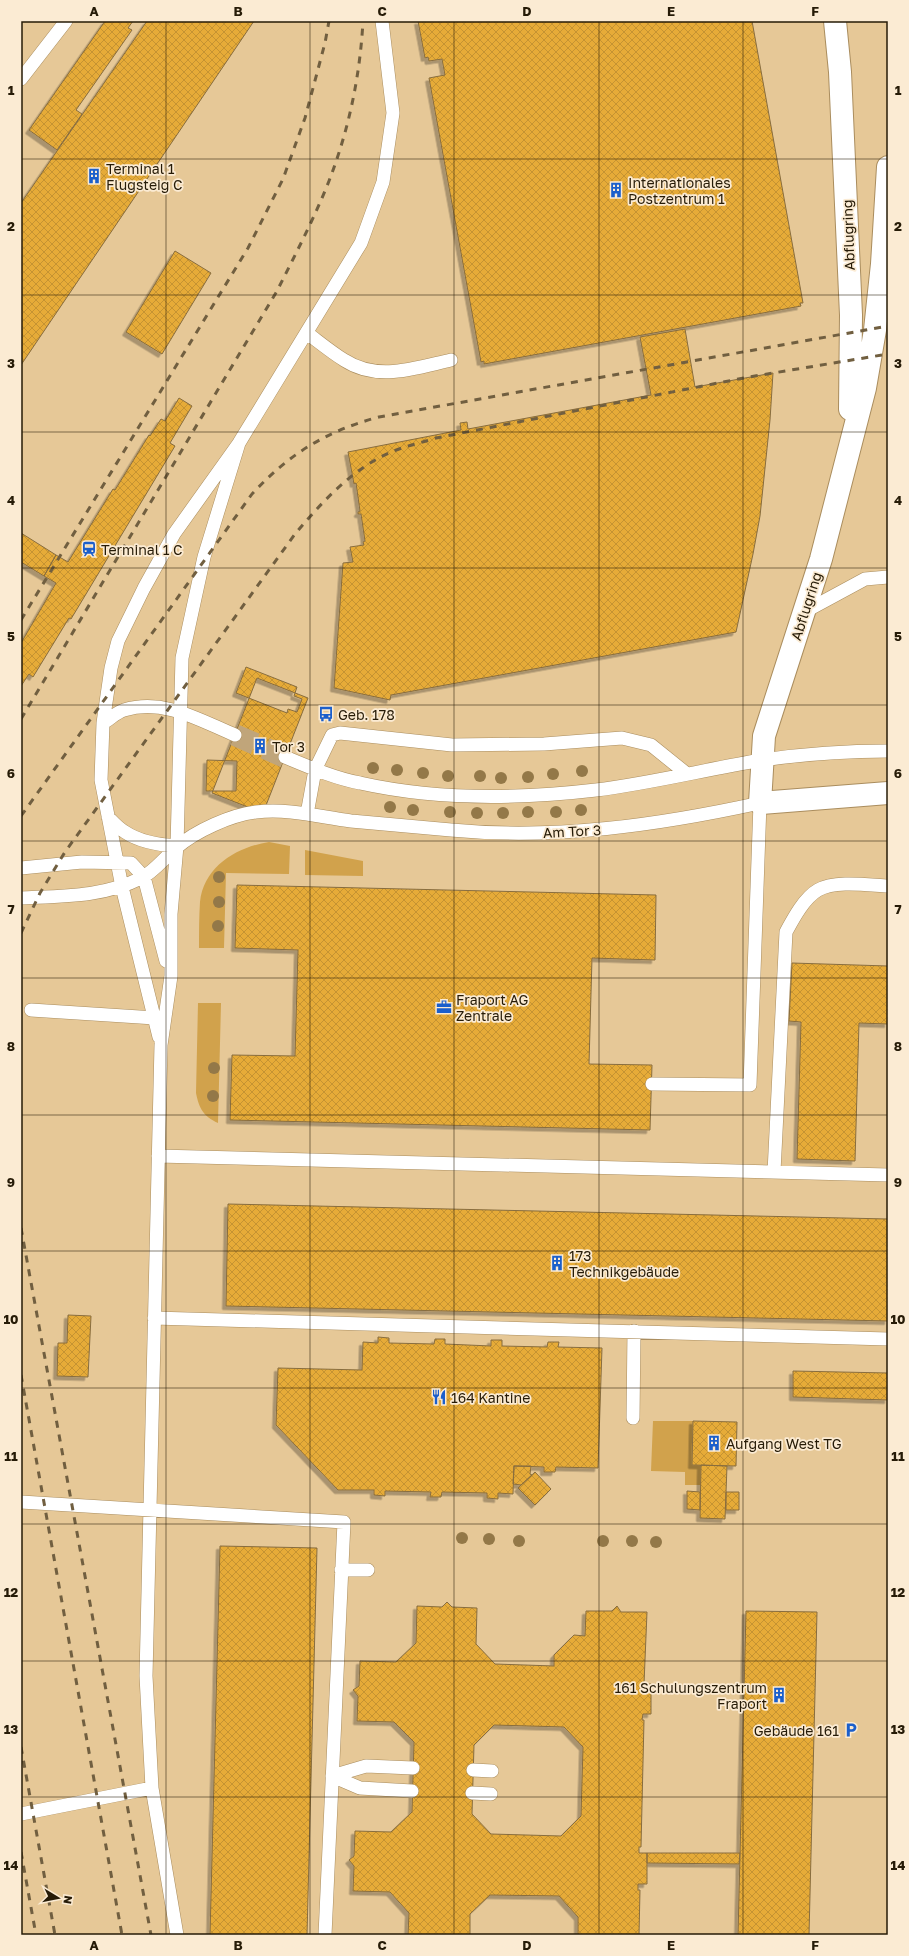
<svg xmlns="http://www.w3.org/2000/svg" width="909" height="1956" font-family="'Golos Text',sans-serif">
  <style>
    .green { fill: #d1a24c }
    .building { fill: url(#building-cross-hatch); stroke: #886d3f; fill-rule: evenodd; filter: url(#shadow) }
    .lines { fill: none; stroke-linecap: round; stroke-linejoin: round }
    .street-tunnel { stroke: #c0a57a; stroke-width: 22; stroke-dasharray: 22 11; stroke-linecap: butt }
    .lane-casing { stroke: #aa8d5e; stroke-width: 14 }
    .street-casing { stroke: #aa8d5e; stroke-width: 24 }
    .lane { stroke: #fff; stroke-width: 13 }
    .street { stroke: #fff; stroke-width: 22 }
    .rail { stroke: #715f40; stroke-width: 3; stroke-dasharray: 7 7; stroke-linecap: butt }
    .tree { fill: #937848 }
    .grid { fill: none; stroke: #261b07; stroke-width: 1; stroke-opacity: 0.55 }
    .labels { text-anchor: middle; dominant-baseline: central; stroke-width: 3.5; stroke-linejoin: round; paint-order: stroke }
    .poi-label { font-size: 14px; fill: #261b07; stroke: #fbebd3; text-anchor: start }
    .street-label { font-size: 14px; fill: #261b07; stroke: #fbebd3 }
    .neatline { fill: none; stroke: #261b07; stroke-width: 1.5 }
    .grid-label { font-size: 13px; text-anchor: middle; font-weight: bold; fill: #261b07 }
  </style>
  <defs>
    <pattern id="building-cross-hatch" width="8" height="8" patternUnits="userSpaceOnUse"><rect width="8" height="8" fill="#e6ab38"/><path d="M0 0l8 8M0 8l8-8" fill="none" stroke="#c59330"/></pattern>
    <filter id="shadow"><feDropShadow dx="-3.5" dy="3.5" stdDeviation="0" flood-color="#0004"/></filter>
  </defs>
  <rect width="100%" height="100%" fill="#e6c897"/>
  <path class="green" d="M269 842 290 846 289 874 226 873 224 948H199C199 933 199 917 200 902 204 866 237 847 269 842Z
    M305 850 363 861V876L305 875Z
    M198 1003H221L218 1123C203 1116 199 1108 196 1093Z
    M653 1421H693L692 1464 701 1465V1485H685V1472L651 1471Z"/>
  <path class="building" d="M105 21H133L128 28 132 30 76 110 82 114 57 150 29 130Z
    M147 21H254L21 365V203Z
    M418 21H752L803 303H800L801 306 484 364V361L481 362 429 78 445 75 442 59 429 61 428 57 425 58Z
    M175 251 211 273 162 354 126 332Z
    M685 329 695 387 773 373 770 420 760 516 753 554 736 632 391 695 390 700 334 688 343 563 353 562 350 547 364 545 363 542 365 541 361 514H358V512L360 511 356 483 354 484 348 452 461 430 460 423 467 422 468 429 651 395 640 337Z
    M179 398 192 406 170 443 175 446 71 619 69 618 33 677 29 674 21 686V643L56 583 44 576 56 555 68 562 113 489 115 490 149 435 150 436 161 419 165 421Z
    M21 533 56 555 44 576 21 562Z
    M246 667 297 687 294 696 302 699 297 712 288 709 287 713 236 693Z
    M257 678 308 698 263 813 212 793Z
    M207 760 237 761 236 791H206Z
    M237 885 656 895 655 960 592 958 589 1064 652 1065 650 1130 230 1120 232 1055 295 1056 298 950 235 948Z
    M792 963 888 966V1024L859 1023 855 1161 797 1159 801 1022 789 1021Z
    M228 1204 888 1219V1321L226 1306Z
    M68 1315 91 1316 88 1377 57 1376 58 1343H67Z
    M378 1337 389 1338V1343L434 1344 435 1339H445V1344L491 1346V1340H502V1346L547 1347 548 1342H559L558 1347 602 1348 598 1468 556 1467 555 1472H544V1467L514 1466 513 1494 498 1493V1499L487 1498V1493L442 1492 441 1497H430L431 1492 385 1491V1496L374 1495V1490H338L276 1425 278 1368 362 1370 363 1342 378 1343Z
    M793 1371 888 1373V1400L793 1397Z
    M693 1421 737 1422 736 1466 692 1465Z
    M701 1465 727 1466 725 1519 700 1518Z
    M514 1466H531L530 1474 532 1475 521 1485 513 1484Z
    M535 1472 551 1489 535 1505 518 1488Z
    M687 1491 700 1492V1510L687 1509Z
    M726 1492H739V1510H726Z
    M220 1546 317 1548 307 1935H210Z
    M447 1602 452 1607 477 1608 476 1644 495 1664 554 1666V1655L574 1635 585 1636 586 1611H612L617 1606 621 1612H647L644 1684H651V1714H643L642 1720H644L641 1847H639V1853H647V1884H638V1890H640L639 1935H578V1917L559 1896 490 1895 470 1914V1935H408L409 1913 390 1892 353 1891 354 1866 349 1860 354 1856 355 1831 391 1832 412 1812 414 1742 394 1722 357 1721 358 1696 353 1690 359 1686 360 1661 396 1662 416 1643 417 1606 442 1607ZM494 1725 564 1727 583 1747 581 1816 561 1836 491 1834 472 1814 474 1745Z
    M746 1611 817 1612 809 1935H738Z
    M647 1853H740L739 1864 647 1863Z"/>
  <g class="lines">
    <path class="street-tunnel" d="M235 735 285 757"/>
    <g class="lane-casing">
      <path id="lane" d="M21 79 66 21
        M307 333C319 342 331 352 344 360 378 382 415 368 451 360
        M804 612 865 579 888 577
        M103 723C110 719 117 712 124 710 164 698 199 720 235 735
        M285 757C309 767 334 778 360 783 436 800 519 799 596 790 652 783 707 769 762 760 804 754 846 751 888 751
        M307 814 315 770 332 735 340 733 452 745 544 744 622 738 651 745 687 774
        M108 817C113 822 118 828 125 832 140 842 159 845 177 846
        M21 868 82 862 131 863 144 877 166 961
        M21 898C62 896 104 897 141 878 154 872 165 857 176 848 195 831 231 815 256 812 288 808 320 817 351 821 384 824 418 827 451 830 555 840 659 825 760 803L750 1085 652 1084
        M31 1010 155 1018
        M159 1037 122 887 101 780 103 723 111 668 118 641 144 588 174 534 239 443 361 243 383 182 393 113 382 21
        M158 1156 888 1175
        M774 1172 786 932C793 919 804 898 818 890 835 880 868 885 888 886
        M154 1318 888 1339
        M633 1418 634 1331
        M21 1502 344 1522 325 1935
        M341 1570H368
        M473 1770 492 1771
        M332 1776 360 1788 412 1791
        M332 1776 366 1766 413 1768
        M472 1793 491 1794
        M21 1814 152 1788
        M177 1935 152 1788 146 1676 161 1045 171 976V914L177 846 182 658 204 557 239 443"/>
    </g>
    <g class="street-casing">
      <path id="street" d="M835 21 840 72 851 315 850 409
        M888 167 882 264 875 330 865 388 821 559 764 736 760 803 888 793"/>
    </g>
    <use href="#lane" class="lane"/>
    <use href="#street" class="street"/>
    <path class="rail" d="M21 620 248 248 283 179 305 118 325 43 329 21
      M21 719 277 291C295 255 314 219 329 181 349 129 360 76 363 21
      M21 816 252 494C289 454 326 431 379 417L888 326
      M21 933 40 893 65 852 295 534C322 502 352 469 391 452 405 446 421 443 436 438L749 377 888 354
      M21 1228 151 1935
      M21 1375 122 1935
      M21 1747 55 1935
      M21 1852 36 1935"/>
  </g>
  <g class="tree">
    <circle cx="373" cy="768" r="6"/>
    <circle cx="397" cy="770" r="6"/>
    <circle cx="582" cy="771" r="6"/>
    <circle cx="423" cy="773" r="6"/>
    <circle cx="553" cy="774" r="6"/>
    <circle cx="448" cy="776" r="6"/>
    <circle cx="480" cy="776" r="6"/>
    <circle cx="528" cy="777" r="6"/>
    <circle cx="501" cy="778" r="6"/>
    <circle cx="390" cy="807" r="6"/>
    <circle cx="413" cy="810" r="6"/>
    <circle cx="581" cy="810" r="6"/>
    <circle cx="450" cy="812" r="6"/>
    <circle cx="528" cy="812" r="6"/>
    <circle cx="556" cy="812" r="6"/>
    <circle cx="477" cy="813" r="6"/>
    <circle cx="503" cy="813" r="6"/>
    <circle cx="219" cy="877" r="6"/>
    <circle cx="219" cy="902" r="6"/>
    <circle cx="218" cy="926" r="6"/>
    <circle cx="214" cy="1068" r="6"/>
    <circle cx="213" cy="1096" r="6"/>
    <circle cx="462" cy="1538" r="6"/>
    <circle cx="489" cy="1539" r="6"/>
    <circle cx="519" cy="1541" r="6"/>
    <circle cx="603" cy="1541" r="6"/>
    <circle cx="632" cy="1541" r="6"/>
    <circle cx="656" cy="1542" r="6"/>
  </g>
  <path class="grid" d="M166 21V1935M310 21V1935M454 21V1935M599 21V1935M743 21V1935M21 159H888M21 295H888M21 432H888M21 568H888M21 705H888M21 841H888M21 978H888M21 1115H888M21 1251H888M21 1388H888M21 1524H888M21 1661H888M21 1797H888"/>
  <defs>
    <g id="building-bare" transform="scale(1.2)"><path d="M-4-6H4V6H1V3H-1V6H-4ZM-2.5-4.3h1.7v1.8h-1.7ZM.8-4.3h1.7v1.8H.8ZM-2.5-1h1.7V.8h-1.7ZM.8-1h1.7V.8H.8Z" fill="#1b5fcb" stroke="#fbebd3" stroke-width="2.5" paint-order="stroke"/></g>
    <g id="station-bare" transform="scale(1.2)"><path d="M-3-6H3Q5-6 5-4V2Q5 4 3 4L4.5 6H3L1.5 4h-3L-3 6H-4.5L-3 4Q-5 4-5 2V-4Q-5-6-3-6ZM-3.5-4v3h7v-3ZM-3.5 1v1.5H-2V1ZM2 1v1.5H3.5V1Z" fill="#1b5fcb" stroke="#fbebd3" stroke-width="2.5" paint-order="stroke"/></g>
    <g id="bus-bare" transform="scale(1.2)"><path d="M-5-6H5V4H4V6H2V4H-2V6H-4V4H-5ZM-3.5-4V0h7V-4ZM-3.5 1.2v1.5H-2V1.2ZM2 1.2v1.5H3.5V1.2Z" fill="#1b5fcb" stroke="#fbebd3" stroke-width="2.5" paint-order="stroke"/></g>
    <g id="office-bare" transform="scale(1.2)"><path d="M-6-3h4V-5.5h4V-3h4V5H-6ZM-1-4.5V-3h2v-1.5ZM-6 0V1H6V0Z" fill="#1b5fcb" stroke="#fbebd3" stroke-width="2.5" paint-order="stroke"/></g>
    <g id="restaurant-bare" transform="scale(1.2)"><path d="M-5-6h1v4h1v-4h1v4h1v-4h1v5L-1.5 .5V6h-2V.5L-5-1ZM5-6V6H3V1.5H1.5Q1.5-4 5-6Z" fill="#1b5fcb" stroke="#fbebd3" stroke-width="2.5" paint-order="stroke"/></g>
    <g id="parking-bare" transform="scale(1.2)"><path d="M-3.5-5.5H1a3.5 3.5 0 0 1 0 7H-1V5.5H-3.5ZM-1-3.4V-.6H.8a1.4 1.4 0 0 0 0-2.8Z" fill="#1b5fcb" stroke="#fbebd3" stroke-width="2.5" paint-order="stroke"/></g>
  </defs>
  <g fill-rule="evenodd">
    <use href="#building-bare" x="94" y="176"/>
    <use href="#building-bare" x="616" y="190"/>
    <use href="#station-bare" x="89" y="549"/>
    <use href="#bus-bare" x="326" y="714"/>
    <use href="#building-bare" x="260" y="746"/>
    <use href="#office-bare" x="444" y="1007"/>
    <use href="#building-bare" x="557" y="1263"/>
    <use href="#restaurant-bare" x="439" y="1397"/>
    <use href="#building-bare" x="714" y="1443"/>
    <use href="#building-bare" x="779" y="1695"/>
    <use href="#parking-bare" x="851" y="1730"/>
  </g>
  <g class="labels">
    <g class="poi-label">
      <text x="106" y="168">Terminal 1<tspan x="106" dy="16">Flugsteig C</tspan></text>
      <text x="628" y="182">Internationales<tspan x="628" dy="16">Postzentrum 1</tspan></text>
      <text x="101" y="549">Terminal 1 C</text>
      <text x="338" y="714">Geb. 178</text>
      <text x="272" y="746">Tor 3</text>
      <text x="456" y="999">Fraport AG<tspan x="456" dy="16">Zentrale</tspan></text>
      <text x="569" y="1255">173<tspan x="569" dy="16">Technikgebäude</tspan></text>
      <text x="451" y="1397">164 Kantine</text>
      <text x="726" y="1443">Aufgang West TG</text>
      <text x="767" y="1687" text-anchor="end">161 Schulungszentrum<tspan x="767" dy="16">Fraport</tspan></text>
      <text x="839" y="1730" text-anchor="end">Gebäude 161</text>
    </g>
    <g class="street-label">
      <text transform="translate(848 235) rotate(-92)">Abflugring</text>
      <text transform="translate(806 606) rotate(-72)">Abflugring</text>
      <text transform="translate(572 831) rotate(-3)">Am Tor 3</text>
    </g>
  </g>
  <rect width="909" height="1956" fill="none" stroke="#fbebd3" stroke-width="44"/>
  <g transform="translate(58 1898) rotate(100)" stroke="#fbebd3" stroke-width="3" paint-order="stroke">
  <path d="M0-3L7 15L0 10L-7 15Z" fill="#261b07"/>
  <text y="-6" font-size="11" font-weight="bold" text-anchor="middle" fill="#261b07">N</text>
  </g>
  <rect x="22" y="22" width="865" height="1912" class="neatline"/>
  <g class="grid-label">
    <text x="94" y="16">A</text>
    <text x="238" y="16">B</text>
    <text x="382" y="16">C</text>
    <text x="527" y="16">D</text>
    <text x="671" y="16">E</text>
    <text x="815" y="16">F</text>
    <text x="11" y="95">1</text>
    <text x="898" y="95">1</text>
    <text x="11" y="231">2</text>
    <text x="898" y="231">2</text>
    <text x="11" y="368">3</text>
    <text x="898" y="368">3</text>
    <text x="11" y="505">4</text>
    <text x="898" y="505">4</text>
    <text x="11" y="641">5</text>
    <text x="898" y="641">5</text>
    <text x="11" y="778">6</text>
    <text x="898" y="778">6</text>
    <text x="11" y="914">7</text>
    <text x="898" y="914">7</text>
    <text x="11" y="1051">8</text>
    <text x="898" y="1051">8</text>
    <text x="11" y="1187">9</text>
    <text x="898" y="1187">9</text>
    <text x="11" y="1324">10</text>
    <text x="898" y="1324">10</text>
    <text x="11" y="1461">11</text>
    <text x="898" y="1461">11</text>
    <text x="11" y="1597">12</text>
    <text x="898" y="1597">12</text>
    <text x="11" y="1734">13</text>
    <text x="898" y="1734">13</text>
    <text x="11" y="1870">14</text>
    <text x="898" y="1870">14</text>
    <text x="94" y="1950">A</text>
    <text x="238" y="1950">B</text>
    <text x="382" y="1950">C</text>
    <text x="527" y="1950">D</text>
    <text x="671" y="1950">E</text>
    <text x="815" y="1950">F</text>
  </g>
</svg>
